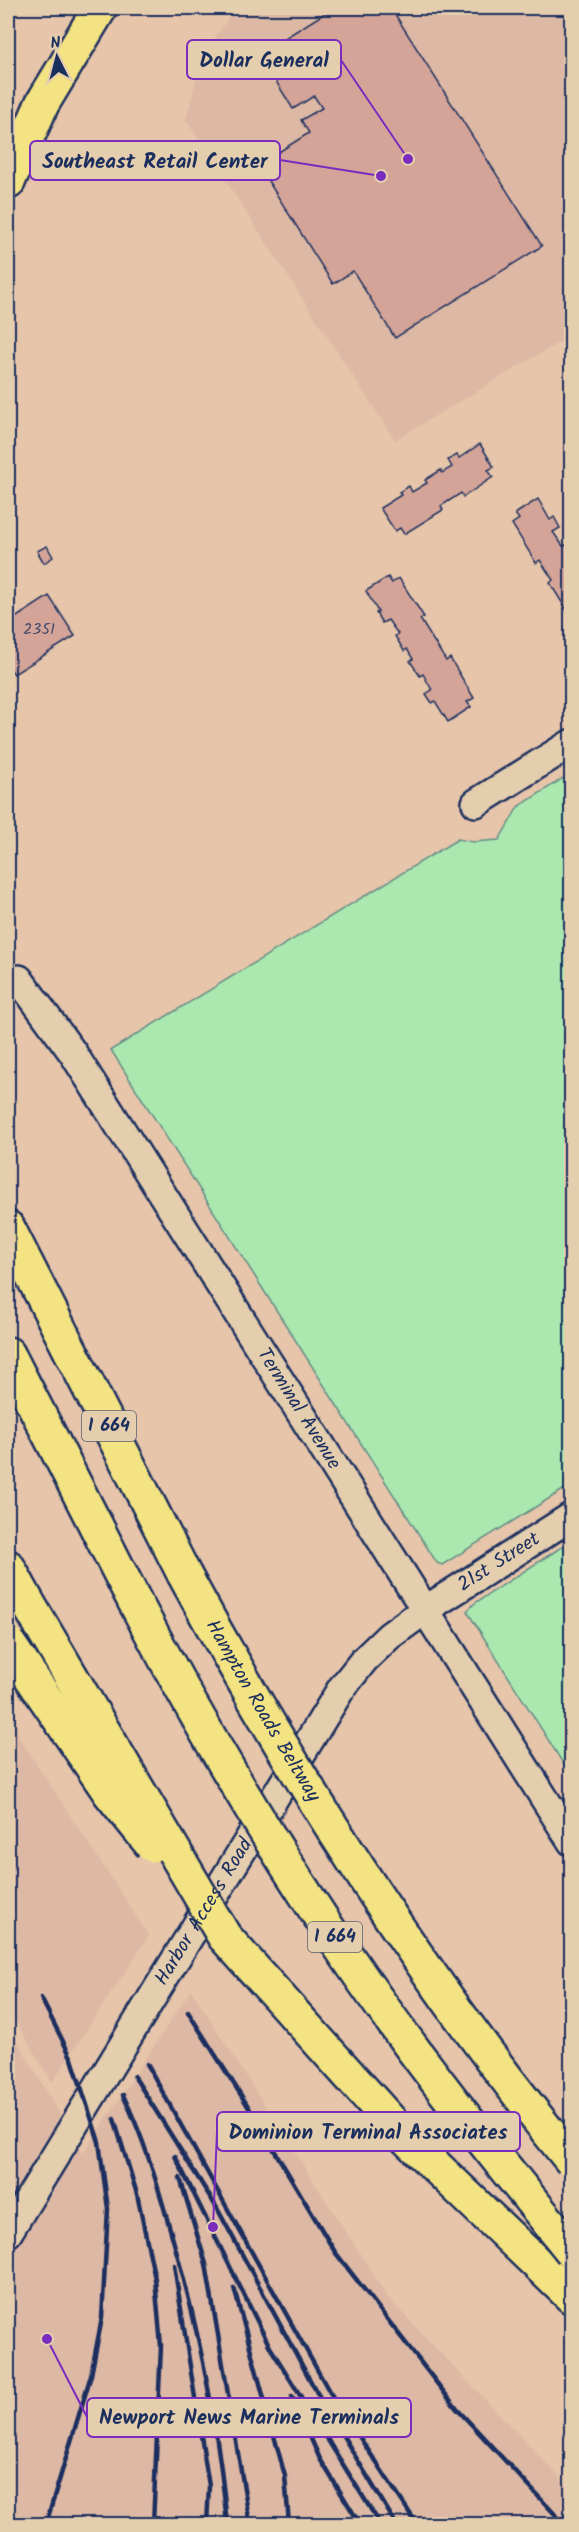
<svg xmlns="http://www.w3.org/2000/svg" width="579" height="2532" font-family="Kalam,sans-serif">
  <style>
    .built { fill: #ddb8a4 }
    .green { fill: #abe8af; stroke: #638c86; stroke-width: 1.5 }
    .building { fill: #d4a499; stroke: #1b2f5e; stroke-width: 1.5 }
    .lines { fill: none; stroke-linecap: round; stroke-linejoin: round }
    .street-casing { stroke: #1b2f5e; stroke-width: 32 }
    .primary-casing { stroke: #1b2f5e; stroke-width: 38 }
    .highway-casing { stroke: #1b2f5e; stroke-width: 38 }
    .street { stroke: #e5ceae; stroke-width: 27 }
    .primary { stroke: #f4e382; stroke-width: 33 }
    .highway { stroke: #f4e382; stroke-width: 33 }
    .rail { stroke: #1b2f5e; stroke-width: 4.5 }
    .highway-bridge-casing { stroke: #1b2f5e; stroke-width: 38; stroke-linecap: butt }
    .highway-bridge { stroke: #f4e382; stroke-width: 33 }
    .labels { text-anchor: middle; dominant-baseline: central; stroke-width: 4.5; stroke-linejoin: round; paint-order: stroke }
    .number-label { font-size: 16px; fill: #494c6d }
    .shield { fill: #e5ceae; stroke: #585f76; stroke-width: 1.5 }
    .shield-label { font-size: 18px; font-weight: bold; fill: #1b2f5e }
    .street-label { font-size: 20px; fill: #1b2f5e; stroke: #e5ceae }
    .leader { fill: none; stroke: #7b2cbf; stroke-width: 2 }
    .callout-dot { fill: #7b2cbf; stroke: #e5ceae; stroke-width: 2 }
    .callout { fill: #e5ceae; stroke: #7b2cbf; stroke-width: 2 }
    .callout-label { font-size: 21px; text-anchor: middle; font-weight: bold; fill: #1b2f5e }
  </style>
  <rect width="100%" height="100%" fill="#e6c5aa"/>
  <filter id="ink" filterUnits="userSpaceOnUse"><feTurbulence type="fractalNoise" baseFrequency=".0167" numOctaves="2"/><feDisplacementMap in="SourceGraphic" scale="12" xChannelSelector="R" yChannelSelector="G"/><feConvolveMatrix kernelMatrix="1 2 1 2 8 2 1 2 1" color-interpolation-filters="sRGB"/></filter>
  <g filter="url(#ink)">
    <path class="built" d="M235 8H571V335L395 440 186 120 202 57Z
      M8 1688 15 1700 18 1736 149 1936 52 2082 8 2008Z
      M191 1990 389 2299 571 2489V2524H8V2025L83 2154Z"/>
    <path class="green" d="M571 773V1485L442 1565 437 1563 111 1050 458 839 473 842 499 840 518 807Z
      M571 1541V1776L467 1611 475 1603Z"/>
    <path class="building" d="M333 8H391L542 246 395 338 353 271 333 284 258 165 309 133 301 120 322 108 314 96 293 109 261 57 282 45 280 41Z
      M480 444 494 467 488 470 493 477 463 497 461 493 441 506 443 510 404 534 400 528 395 531 380 508 401 495 399 492 409 486 412 492 427 483 425 480 441 470 442 473 452 467 448 460 457 455 459 458Z
      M538 499 550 520 554 517 560 528 553 532 563 546 566 545 572 553V612L569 614 550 583 553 580 540 560 536 563 512 524 519 519 515 514Z
      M47 546 53 557 44 563 37 551Z
      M388 577 392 583 399 578 424 617 420 619 446 661 450 658 474 698 467 702 471 707 448 722 435 701 432 703 426 694 432 690 423 674 420 676 410 661 413 659 407 649 404 651 395 636 398 634 388 620 382 623 376 613 378 612 366 591Z
      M49 596 75 636 14 674 9 667 8 668V619L9 622Z"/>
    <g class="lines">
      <g class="street-casing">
        <g id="street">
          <path d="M476 803 572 743"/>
          <path id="s1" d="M19 979 73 1053 572 1842"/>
          <path id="s2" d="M8 2233 341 1689 364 1660 389 1636 425 1610 572 1516"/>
        </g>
      </g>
      <g class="primary-casing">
        <path id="primary" d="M8 182 42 104 100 8"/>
      </g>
      <g class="highway-casing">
        <path id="highway" d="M8 1228 184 1574
          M8 1354 134 1600
          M8 1567 29 1605
          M224 1936 403 2135 572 2297"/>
      </g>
      <use href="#street" class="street"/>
      <use href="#primary" class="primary"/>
      <use href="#highway" class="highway"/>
      <path class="rail" d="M41 1998 72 2059 99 2142 108 2209 102 2318 91 2375 46 2524
        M188 2012 246 2103 335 2252 457 2409 564 2524
        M147 2064 329 2391 417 2524
        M134 2076 217 2208 316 2391 396 2524
        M123 2095C144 2138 157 2183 170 2229 198 2325 218 2424 227 2524
        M114 2119 137 2194 155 2279 161 2346 153 2524
        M175 2156 270 2347 380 2524
        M180 2178 206 2264 250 2524
        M174 2265 209 2486 207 2524
        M234 2288 285 2476 289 2524
        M292 2396 320 2459 360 2524"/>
      <g class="highway-bridge-casing">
        <g id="highway-bridge">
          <path id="s3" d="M184 1574C296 1781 422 1979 572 2161"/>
          <path d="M134 1600C202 1730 277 1856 361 1977 427 2072 499 2161 572 2251"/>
          <path d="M29 1605 224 1936"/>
          <path d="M8 1643 110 1793 152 1845"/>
        </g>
      </g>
      <use href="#highway-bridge" class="highway-bridge"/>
    </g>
  </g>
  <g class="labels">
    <g class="number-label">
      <text x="39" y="629">2351</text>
    </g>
    <g class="shield">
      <rect x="82" y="1411" width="54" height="30" rx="4.5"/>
      <rect x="308" y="1922" width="54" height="30" rx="4.5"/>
    </g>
    <g class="shield-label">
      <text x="109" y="1426">I 664</text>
      <text x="335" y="1937">I 664</text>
    </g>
    <g class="street-label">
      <text stroke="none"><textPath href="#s1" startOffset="513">Terminal Avenue</textPath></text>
      <text stroke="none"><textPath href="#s2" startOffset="842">21st Street</textPath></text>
      <text stroke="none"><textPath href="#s3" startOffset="158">Hampton Roads Beltway</textPath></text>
      <text stroke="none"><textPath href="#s2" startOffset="376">Harbor Access Road</textPath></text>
    </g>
  </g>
  <path class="leader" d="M408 159L341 60M381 176L280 160M213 2227L217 2132M47 2339L87 2417"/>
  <g class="callout-dot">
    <circle cx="408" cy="159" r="6"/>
    <circle cx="381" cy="176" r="6"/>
    <circle cx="213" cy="2227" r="6"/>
    <circle cx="47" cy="2339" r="6"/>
  </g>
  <g class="callout">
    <rect x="187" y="40" width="154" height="39" rx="6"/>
    <rect x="30" y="141" width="250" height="39" rx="6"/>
    <rect x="217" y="2112" width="303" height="39" rx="6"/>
    <rect x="87" y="2398" width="324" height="39" rx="6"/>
  </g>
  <g class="callout-label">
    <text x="264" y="67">Dollar General</text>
    <text x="155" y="168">Southeast Retail Center</text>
    <text x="368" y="2139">Dominion Terminal Associates</text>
    <text x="249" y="2424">Newport News Marine Terminals</text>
  </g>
  <rect width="579" height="2532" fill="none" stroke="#e5ceae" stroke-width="30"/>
  <rect x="15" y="15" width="549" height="2502" fill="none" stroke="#1b2f5e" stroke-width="2" filter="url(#ink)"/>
  <g transform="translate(57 57) rotate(354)" stroke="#e5ceae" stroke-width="4.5" paint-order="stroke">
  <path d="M0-4.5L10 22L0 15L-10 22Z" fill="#1b2f5e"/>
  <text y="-9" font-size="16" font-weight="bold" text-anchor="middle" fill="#1b2f5e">N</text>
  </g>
</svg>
